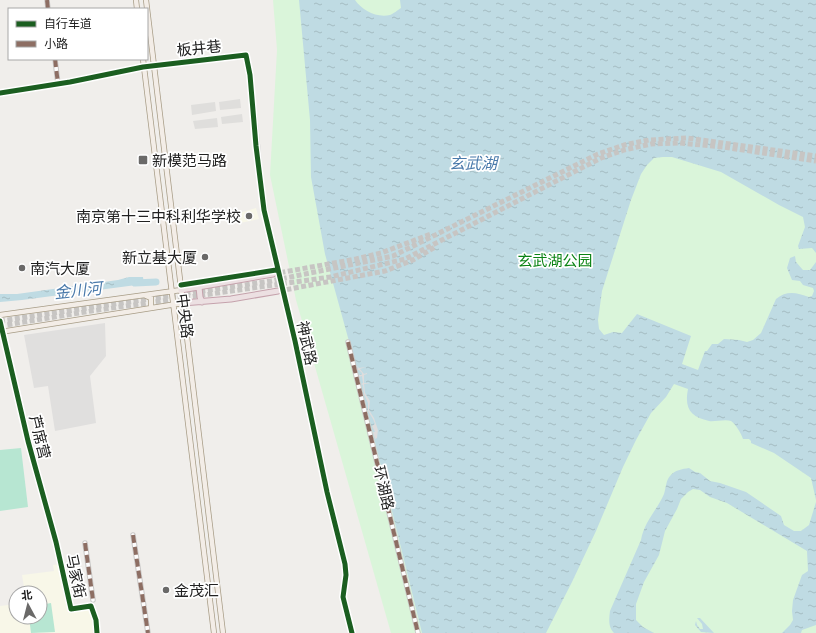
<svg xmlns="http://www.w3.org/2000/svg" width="816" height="633" font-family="'PT Sans Narrow','Noto Sans SC',sans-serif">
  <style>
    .residential { fill: #dfdedc }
    .education { fill: #f8f7e8 }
    .park { fill: #daf5da }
    .pitch { fill: #b7e6d2 }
    .parking { fill: #e0dfde }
    .water { fill: url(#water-ripples) }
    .pier { fill: #dedddd }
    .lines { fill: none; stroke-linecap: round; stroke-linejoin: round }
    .river { stroke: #bfdbe3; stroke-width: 7 }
    .highway-tunnel { stroke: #c7c5c3; stroke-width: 5; stroke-dasharray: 5 2.5; stroke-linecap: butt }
    .minor-casing { stroke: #c9c8c7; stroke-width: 5.5 }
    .major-casing { stroke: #a79c86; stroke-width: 6 }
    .highway-casing { stroke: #c5a2ac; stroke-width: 7 }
    .minor { stroke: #fdfcfc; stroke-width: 3.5 }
    .major { stroke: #f3ede7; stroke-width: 4.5 }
    .highway { stroke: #ece0e2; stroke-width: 5 }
    .minor-bridge-casing { stroke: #c9c8c7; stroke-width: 5.5; stroke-linecap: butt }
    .minor-bridge { stroke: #fdfcfc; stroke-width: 3.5 }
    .quiet { stroke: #8d6e63; stroke-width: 4; stroke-dasharray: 8 4; stroke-linecap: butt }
    .cycleway-casing { stroke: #fff; stroke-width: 8 }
    .cycleway { stroke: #1b5e20; stroke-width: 5 }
    .poi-dot { fill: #6a6968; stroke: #fff; stroke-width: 1.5 }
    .labels { text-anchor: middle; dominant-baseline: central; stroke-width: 3.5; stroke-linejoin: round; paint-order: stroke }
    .street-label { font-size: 15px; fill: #222; stroke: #fff }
    .poi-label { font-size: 15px; fill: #222; stroke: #fff; text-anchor: start }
    .park-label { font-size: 15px; fill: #0c8416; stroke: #fff }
    .water-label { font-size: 16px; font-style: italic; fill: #4a7aab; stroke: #fff }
  </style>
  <defs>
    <pattern id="water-ripples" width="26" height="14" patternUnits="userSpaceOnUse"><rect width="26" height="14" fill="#bfdbe3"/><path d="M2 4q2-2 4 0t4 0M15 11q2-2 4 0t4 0" fill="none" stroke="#a4bcc2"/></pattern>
  </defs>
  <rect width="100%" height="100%" fill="#f0eeeb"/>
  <path class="residential" d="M240 99 241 108 220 110 219 102Z
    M215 102 216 111 192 115 191 105Z
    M242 114 243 122 222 124 221 117Z
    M217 118 218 127 195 129 193 121Z"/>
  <path class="education" d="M256 208 259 219 240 223 239 213Z
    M59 564 70 611 89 608 95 622V633H0V606L16 604V617H40V593H25L22 575 54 571 53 565Z"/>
  <path class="park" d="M273 0H816V633H391L296 300 270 175 277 50Z"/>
  <path class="pitch" d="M21 448 28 507 0 511V450Z
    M51 603 55 632 31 633 29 617H40V605Z"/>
  <path class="parking" d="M105 323 106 356 90 376 96 423 55 431 48 386 34 388 24 335Z"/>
  <path class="water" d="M299 0H355C362 10 376 18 390 15 393 14 398 10 401 8L400 0H816V253L812 248 799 249 798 246 805 227 803 217 779 205 721 172 672 157H663L654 158 647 165 641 174 631 200 602 291 598 320 599 329 604 335 613 332 622 333 637 314 691 336 682 364 698 370 705 351H707L712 344H718L724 339 739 340 747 342 753 340 761 333 776 299C787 290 797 293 809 297L812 296 814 291 813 288 803 285 800 281 792 280 787 268 790 258 795 256 796 262 803 270H810L816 262V500L811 478 774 453 751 443V441L749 439H743C742 435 735 423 731 421 725 419 714 422 709 421 691 417 684 409 688 389L674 384 666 397 651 413 636 440 623 467 596 531 572 582 546 633H422L361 385 325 254 311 177 310 120Z
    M129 277H143L144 284 22 300 0 302V294H17L118 280Z
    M689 468 695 472 700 473 710 481 720 483 746 492 781 516 784 525 794 531H801L809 525 816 502V625L802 630 801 633H782L790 625 793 620 792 611 793 600 802 575 808 571 807 551 727 503 710 497 700 490 693 489 688 492 681 499 677 509 665 531 659 555 644 582 636 604V620L643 627 654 633H614C608 627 609 619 610 611L641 540C644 522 657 510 664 494 666 488 666 480 670 476 675 470 682 469 689 468Z
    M697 618H700L714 633 701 632 695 625 696 621 697 625 700 629H703L702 624Z"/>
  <path class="pier" d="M355 364 359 368 366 367 360 369 364 374 367 373V374L364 375V383H371L364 384 365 393 370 401 369 410 374 418 378 430 377 438 375 439 373 432H375L372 426 375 424 373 419 368 411V403L364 394 363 385 361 384 363 383 362 376 359 377V375H362V373L359 370H357L358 368Z"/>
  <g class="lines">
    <path class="river" d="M135 283 156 282"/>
    <path class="highway-tunnel" d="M273 274 356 259 381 253 431 234
      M279 291 385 271 413 260 435 247
      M0 321 271 281 393 256 598 154 624 145 649 140 687 138 816 156
      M0 326 91 311 330 277 405 259 601 158 624 150 651 144 680 143 723 147 816 161"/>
    <g class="minor-casing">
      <path id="minor" d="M47 0 48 9
        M55 59 58 84
        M0 93 70 82 143 67 246 55C258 113 256 172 269 229
        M0 321 28 441 56 542 71 609 91 606 96 620 97 633
        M295 341 327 492 345 564 346 575 343 597 352 633
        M348 342 418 633
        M133 535 148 633
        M85 543 93 600"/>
    </g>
    <g class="major-casing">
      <path id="major" d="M136 0 137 9
        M146 0 223 633
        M143 59 214 633
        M146 296 151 298V308
        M0 315 181 290
        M0 332 183 303"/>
    </g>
    <g class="highway-casing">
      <path id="highway" d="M199 287 200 297 202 302
        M181 290 273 274
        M183 303 231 299 278 291"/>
    </g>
    <use href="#minor" class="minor"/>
    <use href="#major" class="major"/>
    <use href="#highway" class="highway"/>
    <g class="minor-bridge-casing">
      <path id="minor-bridge" d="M269 229 295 341"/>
    </g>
    <use href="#minor-bridge" class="minor-bridge"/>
    <path class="quiet" d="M47 0 48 9
      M55 59 58 84
      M348 342 418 633
      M133 535 148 633
      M85 543 93 600"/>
    <g class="cycleway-casing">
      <path id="cycleway" d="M0 93 70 82 143 67 246 55 250 75 256 146 264 210 295 341 327 492 345 564 346 575 343 597 352 633
        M181 285 276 270
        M0 321 28 441 56 542 71 609 91 606 96 620 97 633"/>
    </g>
    <use href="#cycleway" class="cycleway"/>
  </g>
  <g class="poi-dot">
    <rect x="138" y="155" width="10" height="10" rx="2"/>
    <circle cx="249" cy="216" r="4"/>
    <circle cx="205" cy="257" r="4"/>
    <circle cx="22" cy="268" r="4"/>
    <circle cx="166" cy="590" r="4"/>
  </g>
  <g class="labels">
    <g class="street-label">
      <text transform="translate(199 48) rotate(-6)">板井巷</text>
      <text transform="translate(185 316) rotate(83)">中央路</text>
      <text transform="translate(307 343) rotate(78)">神武路</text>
      <text transform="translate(40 437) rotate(76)">芦席营</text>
      <text transform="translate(384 488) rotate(77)">环湖路</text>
      <text transform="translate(76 576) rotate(78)">马家街</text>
    </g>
    <g class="poi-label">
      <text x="152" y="160">新模范马路</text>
      <text x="241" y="216" text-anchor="end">南京第十三中科利华学校</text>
      <text x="197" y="257" text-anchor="end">新立基大厦</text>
      <text x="30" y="268">南汽大厦</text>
      <text x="174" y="590">金茂汇</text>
    </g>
    <g class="park-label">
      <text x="555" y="260">玄武湖公园</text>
    </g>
    <g class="water-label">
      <text x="473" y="163">玄武湖</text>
      <text transform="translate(78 290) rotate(-6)">金川河</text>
    </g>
  </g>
  <rect x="8" y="8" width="140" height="52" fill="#ffffff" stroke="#a7a7a7"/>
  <rect x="16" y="21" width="20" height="6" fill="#1b5e20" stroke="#a7a7a7"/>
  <text x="44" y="28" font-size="12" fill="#222222">自行车道</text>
  <rect x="16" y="41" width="20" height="6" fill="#8d6e63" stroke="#a7a7a7"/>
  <text x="44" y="48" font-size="12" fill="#222222">小路</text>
  <g transform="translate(28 605) rotate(353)"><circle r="19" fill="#ffffff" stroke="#a7a7a7"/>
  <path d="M0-3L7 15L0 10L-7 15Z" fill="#6a6968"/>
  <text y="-6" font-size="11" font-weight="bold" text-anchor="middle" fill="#222222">北</text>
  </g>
</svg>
